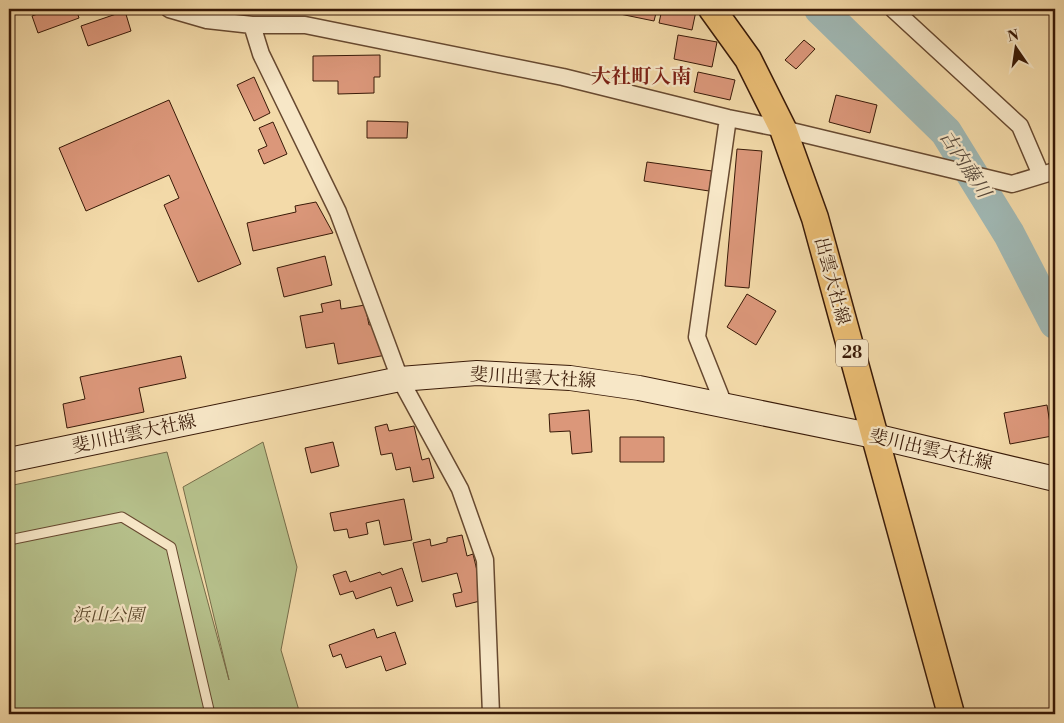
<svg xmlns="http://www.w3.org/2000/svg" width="1064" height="723" font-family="'Libre Bodoni','Noto Serif JP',serif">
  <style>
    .green { fill: #b6c08b; stroke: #776c49 }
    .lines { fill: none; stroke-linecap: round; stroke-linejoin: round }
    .river { stroke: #a0b8b4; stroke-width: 32 }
    .building { fill: #db977a; stroke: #381907 }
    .service-casing { stroke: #674930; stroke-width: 11 }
    .minor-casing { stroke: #674930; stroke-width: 19 }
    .secondary-casing { stroke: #381907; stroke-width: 26 }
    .primary-casing { stroke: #381907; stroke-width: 29 }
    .service { stroke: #f7e7c7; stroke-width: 9 }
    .minor { stroke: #f7e7c7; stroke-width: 16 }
    .secondary { stroke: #f7e7c7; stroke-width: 24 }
    .primary { stroke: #eabd74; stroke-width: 26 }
    .labels { text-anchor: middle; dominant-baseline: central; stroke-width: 4.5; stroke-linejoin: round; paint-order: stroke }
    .shield { fill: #f7e7c7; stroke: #715741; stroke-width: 1 }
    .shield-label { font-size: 16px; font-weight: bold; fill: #381907 }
    .street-label { font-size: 18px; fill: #381907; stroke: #f7e7c7 }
    .park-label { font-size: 18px; font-style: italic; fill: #5e4b2f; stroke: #f7e7c7 }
    .water-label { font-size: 19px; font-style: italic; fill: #57493b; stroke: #f7e7c7 }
    .quarter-label { font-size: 20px; font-weight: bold; fill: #7a1f14; stroke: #f7e7c7 }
  </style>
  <rect width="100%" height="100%" fill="#f3daa9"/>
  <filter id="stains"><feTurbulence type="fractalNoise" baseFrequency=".004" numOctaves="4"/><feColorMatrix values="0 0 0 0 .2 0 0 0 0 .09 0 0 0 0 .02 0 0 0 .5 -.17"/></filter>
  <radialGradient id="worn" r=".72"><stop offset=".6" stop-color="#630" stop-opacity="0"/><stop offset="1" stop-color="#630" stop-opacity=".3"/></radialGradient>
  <path class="green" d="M263 442 297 567 281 650 300 714H9V486L167 452 229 680 183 487Z"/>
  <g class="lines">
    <path class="river" d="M820 9 946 132 1009 234 1055 323"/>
  </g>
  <path class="building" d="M51 9H76L79 18 38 33 32 16Z
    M84 9H101L86 14Z
    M616 9H657L654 21 615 13Z
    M662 9 696 11 692 30 659 23Z
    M125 11 131 31 88 46 81 26Z
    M678 35 717 42 712 67 674 59Z
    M804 40 815 49 796 69 785 60Z
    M380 55V77H374V93L338 94V81H313V56Z
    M698 72 735 80 730 100 694 92Z
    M254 77 270 113 254 121 237 85Z
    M836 95 877 105 870 133 829 122Z
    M169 100 241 264 198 282 164 205 179 198 169 175 86 211 59 148Z
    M367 121 408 122 407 138H367Z
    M273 122 287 154 264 164 258 150 267 146 259 128Z
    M737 149 762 151 749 288 725 286Z
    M647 162 712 171 709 191 644 181Z
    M316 202 333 233 253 251 247 223 296 212 295 206Z
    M325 256 332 285 284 297 277 268Z
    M747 294 776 311 756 345 727 327Z
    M340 300 341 309 365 305 369 325 380 323 386 355 338 364 334 343 306 348 300 316 323 312 321 304Z
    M181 356 186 378 139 388 144 412 67 428 63 404 85 399 80 377Z
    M1047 405 1052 436 1010 444 1004 413Z
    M589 410 592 452 572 454 570 431 550 432 549 414Z
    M387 424 389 431 414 426 422 460 429 458 434 478 413 482 410 467 396 470 392 453 381 455 375 427Z
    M620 437H664V462H620Z
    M333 442 339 466 311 473 305 448Z
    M404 499 412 540 384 545 379 520 366 523 368 534 349 538 347 529 334 531 330 513Z
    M462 535 467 556 473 554 484 600 456 607 453 594 462 592 457 573 422 582 413 543 430 539 431 546 447 542V538Z
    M402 568 413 601 397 606 391 587 356 599 353 591 340 595 333 575 346 571 350 582 380 572 382 575Z
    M374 629 377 638 395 632 406 664 386 671 381 656 346 668 341 654 333 657 329 645Z
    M1055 653V672L1050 654Z
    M366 710 367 714H344Z"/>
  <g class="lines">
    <g class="service-casing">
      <path id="service" d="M9 540 122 517 171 547 210 714"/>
    </g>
    <g class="minor-casing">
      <path id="minor" d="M169 9 207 20 252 25 261 54 338 212 400 379 460 489 485 560 491 714
        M893 9 1020 126 1041 175
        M252 25H305L563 77 728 118 783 129 1012 184 1055 171
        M724 405 697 337 728 118"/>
    </g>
    <g class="secondary-casing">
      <path id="secondary" d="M9 460 400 379 477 373 570 378 639 388 874 436 1055 479"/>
    </g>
    <g class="primary-casing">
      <path id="primary" d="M712 9 748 59 783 129 815 218 951 714"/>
    </g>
    <use href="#service" class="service"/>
    <use href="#minor" class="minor"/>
    <use href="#secondary" class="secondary"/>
    <use href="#primary" class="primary"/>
  </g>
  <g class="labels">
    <rect class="shield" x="836" y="339.5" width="32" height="27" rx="4"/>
    <g class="shield-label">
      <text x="852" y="353">28</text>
    </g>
    <g class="street-label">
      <text transform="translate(832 281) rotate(75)">出雲大社線</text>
      <text transform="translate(533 378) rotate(3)">斐川出雲大社線</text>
      <text transform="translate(134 434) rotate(-12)">斐川出雲大社線</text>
      <text transform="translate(931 450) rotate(13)">斐川出雲大社線</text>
    </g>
    <g class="park-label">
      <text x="108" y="615">浜山公園</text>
    </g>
    <g class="water-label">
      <text transform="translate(965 164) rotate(57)">古内藤川</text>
    </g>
    <g class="quarter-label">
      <text x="641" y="77">大社町入南</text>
    </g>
  </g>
  <rect width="1064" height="723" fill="none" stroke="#f3daa9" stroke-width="30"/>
  <rect x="10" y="10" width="1044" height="703" fill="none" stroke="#381907" stroke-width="2.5"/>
  <rect x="15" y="15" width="1034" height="693" fill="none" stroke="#381907"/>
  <g transform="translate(1016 48) rotate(347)" stroke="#f7e7c7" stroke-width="4" paint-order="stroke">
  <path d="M0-4L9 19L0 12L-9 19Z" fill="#381907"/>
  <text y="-8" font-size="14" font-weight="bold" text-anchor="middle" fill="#381907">N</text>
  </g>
  <rect width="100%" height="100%" filter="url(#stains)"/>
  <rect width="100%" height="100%" fill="url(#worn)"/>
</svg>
